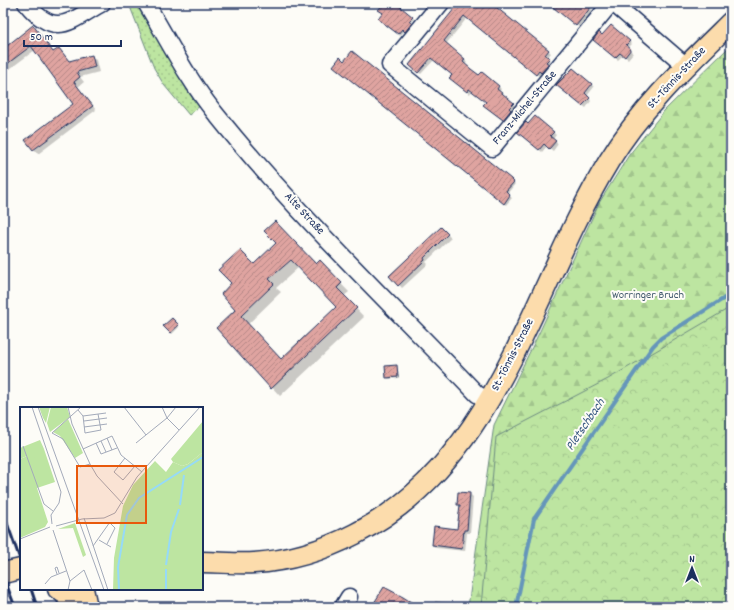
<svg xmlns="http://www.w3.org/2000/svg" width="734" height="610" font-family="Dekko,sans-serif">
  <style>
    .grass { fill: url(#grass-dots); stroke: #6c8a80 }
    .forest { fill: url(#forest-firs); stroke: #6c8a80 }
    .park { fill: url(#park-crowns); stroke: #6c8a80 }
    .shadow { fill: #0003; fill-rule: evenodd }
    .lines { fill: none; stroke-linecap: round; stroke-linejoin: round }
    .stream { stroke: #6596ba; stroke-width: 4 }
    .building { fill: url(#building-hatch); stroke: #1b2f5e; fill-rule: evenodd }
    .minor-casing { stroke: #1b2f5e; stroke-width: 19 }
    .major-casing { stroke: #1b2f5e; stroke-width: 23 }
    .minor { stroke: #fdfcf7; stroke-width: 16 }
    .major { stroke: #fcdcac; stroke-width: 20 }
    .rail { stroke: #1b2f5e; stroke-width: 3 }
    .labels { text-anchor: middle; dominant-baseline: central; stroke-width: 4; stroke-linejoin: round; paint-order: stroke }
    .street-label { font-size: 12px; fill: #1b2f5e; stroke: #fdfcf7 }
    .park-label { font-size: 12px; fill: #445c6f; stroke: #fdfcf7 }
    .water-label { font-size: 13px; font-style: italic; fill: #3a5a84; stroke: #fdfcf7 }
    .inset-river { fill: none; stroke: #96daf8; stroke-width: 2 }
    .inset-road { fill: none; stroke: #a3aaba; stroke-width: 1 }
    .view { fill: #e8590c; fill-opacity: 0.15; stroke: #e8590c; stroke-width: 2 }
    .inset-edge { fill: none; stroke: #1b2f5e; stroke-width: 2 }
  </style>
  <defs>
    <pattern id="grass-dots" width="8" height="8" patternUnits="userSpaceOnUse"><rect width="8" height="8" fill="#bde5a1"/><path d="M2 2h.1M6 6h.1" fill="none" stroke="#a2c58d" stroke-width="1.8" stroke-linecap="round"/></pattern>
    <pattern id="forest-firs" width="22" height="20" patternUnits="userSpaceOnUse"><rect width="22" height="20" fill="#bde5a1"/><path d="M5 1l3.5 6h-7zM16 11l3.5 6h-7z" fill="#a2c58d"/></pattern>
    <pattern id="park-crowns" width="20" height="18" patternUnits="userSpaceOnUse"><rect width="20" height="18" fill="#bde5a1"/><path d="M2 6a3 3 0 1 1 6 0M12 15a3 3 0 1 1 6 0" fill="none" stroke="#a2c58d"/></pattern>
    <pattern id="building-hatch" width="6" height="6" patternUnits="userSpaceOnUse"><rect width="6" height="6" fill="#dfa4a0"/><path d="M-1 1l2-2M0 6l6-6M5 7l2-2" fill="none" stroke="#b48686"/></pattern>
  </defs>
  <rect width="100%" height="100%" fill="#fdfcf7"/>
  <filter id="ink" filterUnits="userSpaceOnUse"><feTurbulence type="fractalNoise" baseFrequency=".025" numOctaves="2"/><feDisplacementMap in="SourceGraphic" scale="8" xChannelSelector="R" yChannelSelector="G"/><feConvolveMatrix kernelMatrix="1 2 1 2 8 2 1 2 1" color-interpolation-filters="sRGB"/></filter>
  <g filter="url(#ink)">
    <path class="grass" d="M129 4 143 7 201 105 189 115 164 85 154 68Z"/>
    <path class="forest" d="M731 45V347L541 607H468L494 425 540 331 599 203 629 155 664 111Z"/>
    <path class="park" d="M731 307V607H481L496 437 608 379Z"/>
    <path class="shadow" d="M385 3H394L414 19 410 23 413 26 408 33 405 30 400 36 381 21Z
      M461 3H490L551 53 547 58 551 62 548 65 550 67 544 75 542 73 539 76 467 18 446 44 467 62 465 65 480 77 482 73 499 87 501 89 499 92 515 106 511 111 513 113 506 122 487 108V102L472 90 470 94 453 81V75L434 60 421 74 413 68Z
      M549 3H584L593 11 579 27Z
      M33 27 54 53 70 62 92 56 96 60 99 72 80 77 84 82 78 87 96 110 38 154 27 140 75 104 35 50 3 74V50Z
      M629 41 632 44 628 48 633 53 628 59 623 55 618 60 597 43Z
      M336 68 510 180 515 184 507 194 512 198 506 205Z
      M573 70 594 87 587 96 591 101 586 108 560 87Z
      M529 125 553 132 556 135 553 139 558 144 553 151 547 146 542 152 521 135Z
      M441 228 451 238 426 262 428 264 402 288 391 276Z
      M277 243 317 265 320 262 349 292 344 296 364 317 280 396 218 328 237 310 254 265ZM299 267 337 307 281 360 248 324 281 292 276 288Z
      M172 319 179 327 172 334 164 326Z
      M397 366 399 378 388 379 386 367Z
      M470 494 473 497 470 533H467L465 551 436 548 433 545 458 530 461 507 458 504Z
      M435 601 460 605 463 607H435Z"/>
    <g class="lines">
      <path class="stream" d="M516 607 534 519 653 346 661 338 731 294"/>
    </g>
    <path class="building" d="M384 3H396L413 17 409 21 412 23 405 32 402 29 398 34 378 19 383 13 378 10Z
      M459 3H491L549 50 545 55 550 58 546 62 549 64 541 73 539 71 536 75 464 16 444 41 465 59 463 62 471 69 479 75 482 72 499 86 497 89 514 103 509 108 511 110 503 120 483 105 486 102 469 89 467 92 449 78 452 75 431 58 418 73 409 65Z
      M548 3H585L591 7 576 26Z
      M33 25 53 52 59 48 69 61 92 55 95 67 77 72 80 77 74 82 93 106 33 150 25 140 73 104 31 46 3 67V49Z
      M611 25 630 41 626 45 631 49 625 57 620 53 615 58 593 40 599 32 602 35Z
      M352 51 511 179 514 182 506 191 510 195 504 204 333 66 340 57 344 61Z
      M573 68 592 84 585 93 590 98 582 106 556 85Z
      M535 116 554 132 550 136 556 141 549 149 544 144 539 150 517 132 526 122 528 124Z
      M275 221 316 264 320 260 342 283 337 288 357 308 271 389 216 328 235 310 221 294 231 283 218 270 240 250 254 264 276 243 264 231ZM291 260 336 307 281 359 241 316 274 284 269 279Z
      M441 227 448 234 424 258 425 260 398 286 389 276Z
      M172 318 179 325 170 333 163 326Z
      M397 365 398 377 386 378 385 366Z
      M458 492 470 493 467 530H464L462 549 432 545 434 526 457 529 460 505H457Z
      M384 587 403 597 419 607H380L374 603Z"/>
    <g class="lines">
      <g class="minor-casing">
        <path id="minor" d="M26 3C55 39 69 22 102 3
          M146 3C168 40 188 80 215 113 295 213 389 302 477 394L489 401
          M441 3 390 65 492 148 611 3
          M613 3 686 66
          M343 607 349 597"/>
      </g>
      <g class="major-casing">
        <path id="major" d="M202 562C219 562 237 564 254 563 289 561 324 550 355 534 499 461 531 289 609 161 641 108 687 65 731 22
          M3 573 21 569
          M58 589 64 593 74 607
          M83 589 87 607"/>
      </g>
      <use href="#minor" class="minor"/>
      <use href="#major" class="major"/>
      <path class="rail" d="M3 512 21 562
        M3 575 15 607
        M31 589 37 607"/>
    </g>
  </g>
  <g class="labels">
    <g class="street-label">
      <text transform="translate(677 78) rotate(-47)">St.-Tönnis-Straße</text>
      <text transform="translate(525 108) rotate(-50)">Franz-Michel-Straße</text>
      <text transform="translate(304 214) rotate(47)">Alte Straße</text>
      <text transform="translate(513 355) rotate(-63)">St.-Tönnis-Straße</text>
    </g>
    <g class="park-label">
      <text x="648" y="295">Worringer Bruch</text>
    </g>
    <g class="water-label">
      <text transform="translate(586 425) rotate(-56)">Pletschbach</text>
    </g>
  </g>
  <g transform="translate(20 407)">
    <rect width="183" height="183" fill="#fdfcf7"/>
    <path d="M24 42 35 75 17 81 28 115 25 120 0 131V52Z" fill="#bde5a1"/>
    <path d="M19 0H30L26 16 23 11ZM31 0H47L50 10 30 25 27 16ZM20 33 24 42 23 45 12 52 7 49 0 52V41ZM183 45V183H93L94 151 103 99 113 78 135 54 146 65 153 55 162 59 168 57ZM55 116 66 148 63 150 53 121 38 122Z" fill="#bde5a1"/>
    <path d="M183 51V183H94L95 155 104 100Z" fill="#bde5a1"/>
    <path d="M48 12 63 46 55 51 40 29 33 25ZM183 14V45L168 57 162 59 153 55 151 52Z" fill="#bde5a1"/>
    <path class="inset-river" d="M160 98 164 68M146 158 151 125 159 102M99 183 98 160 107 108 119 91 183 50M146 183V162"/>
    <path class="inset-road" d="M12 0 41 85 39 96 31 108 32 117M18 0 84 183M48 0 52 17 70 57 77 69 103 97M61 0 32 26 43 32 60 60 70 57M104 0 126 28M142 0 147 11 159 23M58 3 63 9 65 26 81 23 78 7M63 9 86 6M64 14 87 11M64 20 87 17M87 31 92 43M81 34 86 45M76 36 81 47 97 41M116 36 147 11 156 0M3 39 24 97 33 104M63 42 92 29 101 48 122 65M105 51 94 65 103 73 115 59M64 111 88 183M36 119 62 112 84 111 95 106 117 70 180 0M33 123 50 174 48 183M0 132 30 120M79 133 91 140M87 137 95 121 91 117M73 139 90 115M37 167 35 161 37 160 39 166M50 174 64 163 72 183M25 177 31 170 46 164"/>
    <path class="view" d="M57 59H126V116H57Z"/>
    <rect width="183" height="183" class="inset-edge"/>
  </g>
  <rect width="734" height="610" fill="none" stroke="#fdfcf7" stroke-width="16"/>
  <rect x="8" y="8" width="718" height="594" fill="none" stroke="#1b2f5e" stroke-width="1.5" filter="url(#ink)"/>
  <g transform="translate(692 568)" stroke="#fdfcf7" stroke-width="3" paint-order="stroke">
  <path d="M0-3L7 15L0 10L-7 15Z" fill="#1b2f5e"/>
  <text y="-6" font-size="11" font-weight="bold" text-anchor="middle" fill="#1b2f5e">N</text>
  </g>
  <path d="M24 40v6h97v-6" fill="none" stroke="#1b2f5e" stroke-width="2"/>
  <text x="30" y="40" font-size="12" fill="#1b2f5e" stroke="#fdfcf7" stroke-width="3" paint-order="stroke">50 m</text>
</svg>
